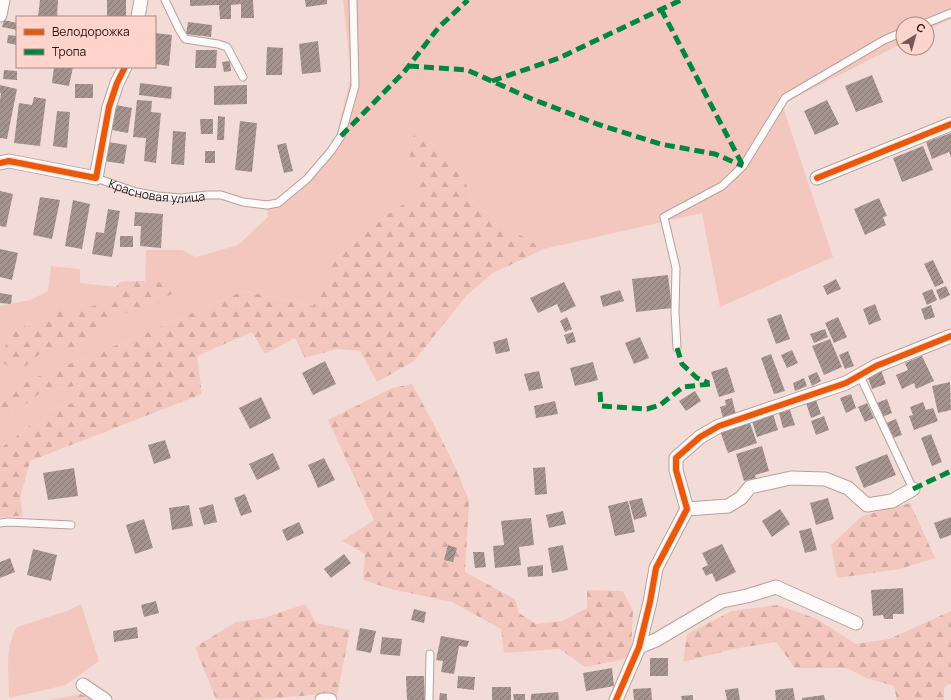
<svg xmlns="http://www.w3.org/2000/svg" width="951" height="700" font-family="Manrope,sans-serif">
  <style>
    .grass { fill: #f4c7be }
    .forest { fill: url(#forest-firs) }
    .building { fill: url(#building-hatch) }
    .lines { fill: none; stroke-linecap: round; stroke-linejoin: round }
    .service-casing { stroke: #b4a29e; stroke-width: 9 }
    .minor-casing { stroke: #b4a29e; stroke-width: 15 }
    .service { stroke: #fdfaf9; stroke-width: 7 }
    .minor { stroke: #fdfaf9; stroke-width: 13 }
    .quiet { stroke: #00873e; stroke-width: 5; stroke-dasharray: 10 5; stroke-linecap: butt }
    .cycleway-casing { stroke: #fed4cc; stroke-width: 8 }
    .cycleway { stroke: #e8590c; stroke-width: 6 }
    .labels { text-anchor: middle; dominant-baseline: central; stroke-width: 4; stroke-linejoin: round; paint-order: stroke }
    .street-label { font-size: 12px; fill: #241512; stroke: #fed4cc }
  </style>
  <defs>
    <pattern id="forest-firs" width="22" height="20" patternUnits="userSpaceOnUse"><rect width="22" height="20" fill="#f4c7be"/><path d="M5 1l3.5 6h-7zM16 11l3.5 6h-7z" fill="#d1aaa2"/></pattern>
    <pattern id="building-hatch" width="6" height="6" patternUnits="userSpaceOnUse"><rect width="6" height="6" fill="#a59390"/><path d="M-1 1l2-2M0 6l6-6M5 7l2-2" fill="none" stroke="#867774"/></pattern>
  </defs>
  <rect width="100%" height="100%" fill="#f3dcd7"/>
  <path class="grass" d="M343 0H951V19L927 31V24H903V43L782 104 833 257 720 307 702 213 544 249 492 218 473 201 458 164 408 147 420 194 385 216 334 261 313 306 243 291 139 336 24 382 0 405V306L30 300 48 291 51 266 80 269V283L145 290 146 250H182L196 257 238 245 268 217 267 209 304 176 331 144 337 133 351 76Z
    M84 385 72 403 48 411 0 449V424L44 390Z
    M81 604 99 661 66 685 9 698C9 675 4 648 17 627L67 611Z"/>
  <path class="forest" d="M419 126 458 164 473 201 492 218 544 249 493 273 467 295 414 361 377 382 360 351 337 349 305 358 295 338 265 354 252 332 197 356 202 394 30 461 20 499 23 516 0 517V449L48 411 72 403 84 385 44 390 0 424V405L24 382 139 336 243 291 313 306 334 261 385 216 419 194 408 147Z
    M132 281C149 281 165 279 177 292L161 299 153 310 139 315 123 312 105 327 87 336 76 348 44 350 26 366H8L0 361V354L8 342 7 331 19 317 26 328 41 320 45 310 64 306 68 314 96 305 107 298 120 282Z
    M412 384 438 432 457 471 469 501 465 572 515 599 519 613 536 624 562 621 587 608V590L623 591 633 611 631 650 625 659 585 667 560 649 504 653 501 629 452 602 391 589 363 580 365 554 342 541 374 520 328 420 392 388Z
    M910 503 935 558 900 569 837 578 831 545 862 516Z
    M305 604 316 623 350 630 337 696 326 694 254 700 216 699 195 647 236 622 264 618Z
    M778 605 817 619 856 644 889 639 951 611V683L944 688V700H897L894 686 866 678 847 668H795L776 642 734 649 683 662 687 634 732 611Z
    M80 694 96 700H48Z"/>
  <path class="building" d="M40 0H58L57 17H38Z
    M107 0H126V17H107Z
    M190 0H253L254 18H241V4L231 5V19H220L219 5 190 6Z
    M305 0H327V4L306 7Z
    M4 20 17 23V30L2 27Z
    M188 22 212 25 211 37 186 34Z
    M155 33 172 35 169 66 155 64Z
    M8 35 17 36V45L7 43Z
    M318 41 321 72 302 74 299 44Z
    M267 47 283 48 282 75H266Z
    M196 50H217L216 68H195Z
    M230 61 231 71 224 72 222 62Z
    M54 67H73L69 86 52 83Z
    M4 70 17 71V80L3 79Z
    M872 75 883 102 856 112 845 86Z
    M140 83 172 87 171 99 139 95Z
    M75 84H93V98H75Z
    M0 85 17 89 7 139 0 138V100L1 93H0Z
    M247 85V104L214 105V86Z
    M34 97 46 99 40 146 14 143 19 103 32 105Z
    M137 100 152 101 151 112 161 113 156 163 144 161 146 138 133 137Z
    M827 100 839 124 815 135 804 111Z
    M116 105 132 108 128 133 112 130Z
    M57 111 70 112 67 148 53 146Z
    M218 116 225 117 224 140H217Z
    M200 119H213V134H201Z
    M240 121 257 123 252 172 235 170Z
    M173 131 186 132 184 165 171 164Z
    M951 133V157L949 152 932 159 926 142Z
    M108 142 127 145 124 164 104 161Z
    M286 143 293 171 284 173 277 145Z
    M923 146 933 170 902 182 893 158Z
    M205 151H215V163H205Z
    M0 191 13 194 6 227 0 226Z
    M40 197 60 200 52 239 33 235Z
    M879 198 887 216 883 217 886 225 865 235 854 209Z
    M73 200 90 204 82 249 65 246Z
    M108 209 120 211 112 257 92 254 96 232 104 233Z
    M135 212 163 214 161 248 140 246 141 226H134Z
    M120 236H133V247H120Z
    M0 249 18 253 12 280 0 277Z
    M933 260 944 283 935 287 924 264Z
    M668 275 672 308 636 312 632 279Z
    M836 279 841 289 827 295 823 286Z
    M564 282 576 306 561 313 557 304 538 313 530 298Z
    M946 286 950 295 940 300 936 290Z
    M932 289 937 300 927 305 922 293Z
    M620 290 624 301 603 307 600 296Z
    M0 293 12 295 11 304 0 303Z
    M875 304 881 320 869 325 863 309Z
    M931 305 935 317 925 320 921 309Z
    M781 314 790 339 776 344 767 319Z
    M567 317 572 329 565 332 560 321Z
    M838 317 847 337 834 343 825 323Z
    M825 329 828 337 814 343 810 334Z
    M573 332 576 342 567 344 564 335Z
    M640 337 649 358 634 364 625 343Z
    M507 338 510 351 496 354 493 342Z
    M830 339 842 367 824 375 812 346Z
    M792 350 798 363 787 368 781 355Z
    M848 351 854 366 845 369 839 355Z
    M771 354 785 391 774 394 761 358Z
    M922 356 934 381 916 389 914 383 902 389 896 375 908 370 905 363Z
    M325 361 336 384 313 395 302 373Z
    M593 362 598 380 575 386 570 368Z
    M727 367 735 392 719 397 711 372Z
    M881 370 886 384 872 389 867 375Z
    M539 371 543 388 529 391 524 374Z
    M817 372 821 381 812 386 808 376Z
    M804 378 807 386 795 391 793 383Z
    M950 382 951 410 938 413 932 386Z
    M695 391 701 401 686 411 679 401Z
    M851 394 856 408 846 413 840 398Z
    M261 397 271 418 250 429 239 408Z
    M732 398 736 415 723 418 720 407 726 405 725 400Z
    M887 399 892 413 882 417 877 403Z
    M816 400 821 414 811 418 806 403Z
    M555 401 558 414 536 418 534 406Z
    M923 402 926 410 933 408 938 421 914 430 909 416 913 415 910 407Z
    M867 403 874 418 865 422 858 407Z
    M790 410 795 425 783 428 779 413Z
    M773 414 778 430 757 437 752 421Z
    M824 416 829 430 816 435 811 421Z
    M896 419 902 435 892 438 886 423Z
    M749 420 757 443 728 453 720 431Z
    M931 434 942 462 932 466 921 438Z
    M165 440 171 458 154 464 148 445Z
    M762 446 769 471 755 475 756 478 744 481 736 454Z
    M273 453 280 469 257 480 249 464Z
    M887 454 896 475 864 488 855 467Z
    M324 458 335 480 318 488 308 465Z
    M545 467 547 494 535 495 533 468Z
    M74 468 78 496 48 500 43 473Z
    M245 494 252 512 241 516 234 498Z
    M642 498 647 516 634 520 629 501Z
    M828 498 834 519 816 525 810 503Z
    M628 501 635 532 615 536 608 506Z
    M213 504 217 522 204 525 199 508Z
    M189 505 193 526 172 530 169 508Z
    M780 509 790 524 772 537 762 521Z
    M563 511 566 524 549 528 546 515Z
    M951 517V535L940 539 934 523Z
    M531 518 534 545 519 547 521 565 495 568 493 546 504 545 501 521Z
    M144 519 153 548 135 554 126 525Z
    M299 522 304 533 287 541 282 530Z
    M811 528 817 550 805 553 799 531Z
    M722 544 736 572 716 582 712 573 706 576 702 568 708 565 702 553Z
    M448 545 457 548 453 562 444 560Z
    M563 545 568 570 552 573 548 548Z
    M33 549 57 555 51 581 27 575Z
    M473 552H484L486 567 475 568Z
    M344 554 351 563 331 578 324 569Z
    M10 558 15 572 0 578V562Z
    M543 565V576L528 577 527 567Z
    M903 588 904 614H893V619H884L883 615 873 616 871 590Z
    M156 601 159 613 144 617 141 605Z
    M414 609 426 612 424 623 411 620Z
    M137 627 138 638 114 642 113 631Z
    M360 628 376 631 371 653 356 650Z
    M441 636 469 641 467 647 459 646 454 674 441 672 443 661 436 660Z
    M382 637 402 639 400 656 380 654Z
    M650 658H668V676H650Z
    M612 668 614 686 586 691 583 673Z
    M406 676H424L425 700H407Z
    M458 676 475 677 474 690 457 688Z
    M492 687H511V700H492Z
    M651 688 652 700H634L633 689Z
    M738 688 740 700H727L725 690Z
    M793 688 795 700H776L775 690Z
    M558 692 559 700H531V694Z
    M440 693 447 694V700H439Z
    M513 694H525V700H514Z
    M693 695V700H682L681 696Z
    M824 695 825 700H802V698Z"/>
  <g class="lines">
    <g class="service-casing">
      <g id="service">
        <path d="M165 0 179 29 185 39 218 44 227 47 243 77"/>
        <path d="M924 24 951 13"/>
        <path id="s1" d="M96 178 136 192 158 196 181 198 207 195H221L243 202 267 205 278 203 307 179 331 151 341 136 355 86 353 0"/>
        <path d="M677 348 675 312 676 268 664 217 722 186 743 166 785 98 884 40 903 32"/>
        <path d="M860 376 913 489"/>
        <path d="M0 523 8 522 71 525"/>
        <path d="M429 700 430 654"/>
      </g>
    </g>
    <g class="minor-casing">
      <path id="minor" d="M0 15 3 0
        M138 17 141 0
        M0 163 9 161 96 178 109 107 117 83 125 67
        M817 178 951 124
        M687 509 728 506 741 498 750 487 791 478 825 479 848 488 867 505 892 501 913 489
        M639 647 656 640 722 601 747 596 776 587 856 623
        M83 685 105 700
        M322 700H330
        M616 700 639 647 650 602 656 568 687 509 676 470V458L700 437 719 426 846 383 876 366 951 336"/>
    </g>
    <use href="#service" class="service"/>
    <use href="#minor" class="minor"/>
    <path class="quiet" d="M661 9 743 166
      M409 66 467 70 532 99 597 124 660 144 715 154 743 166
      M492 81 559 58 681 0
      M341 136 404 72 439 27 468 0
      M677 348 682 364 697 378 709 383
      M600 392 601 406 647 409 660 405 683 387 710 384
      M913 489 951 471"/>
    <g class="cycleway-casing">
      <path id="cycleway" d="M0 163 9 161 96 178 109 107 117 83 125 67
        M817 178 951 124
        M616 700 639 647 650 602 656 568 687 509 676 470V458L700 437 719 426 846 383 876 366 951 336"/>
    </g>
    <use href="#cycleway" class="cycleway"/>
  </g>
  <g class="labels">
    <g class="street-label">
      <text stroke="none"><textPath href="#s1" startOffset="63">Красновая улица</textPath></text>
    </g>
  </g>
  <rect x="16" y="16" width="140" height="52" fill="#fed4cc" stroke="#a78882"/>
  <rect x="24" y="29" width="20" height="6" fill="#e8590c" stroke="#a78882"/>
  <text x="52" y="36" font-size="12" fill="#241512">Велодорожка</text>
  <rect x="24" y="49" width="20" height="6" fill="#00873e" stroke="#a78882"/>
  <text x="52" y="56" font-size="12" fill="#241512">Тропа</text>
  <g transform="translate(915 36) rotate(37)"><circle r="19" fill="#fed4cc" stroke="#a78882"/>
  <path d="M0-3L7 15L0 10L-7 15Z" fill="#6c5b57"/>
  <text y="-6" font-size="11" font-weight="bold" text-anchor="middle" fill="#241512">С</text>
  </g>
</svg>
